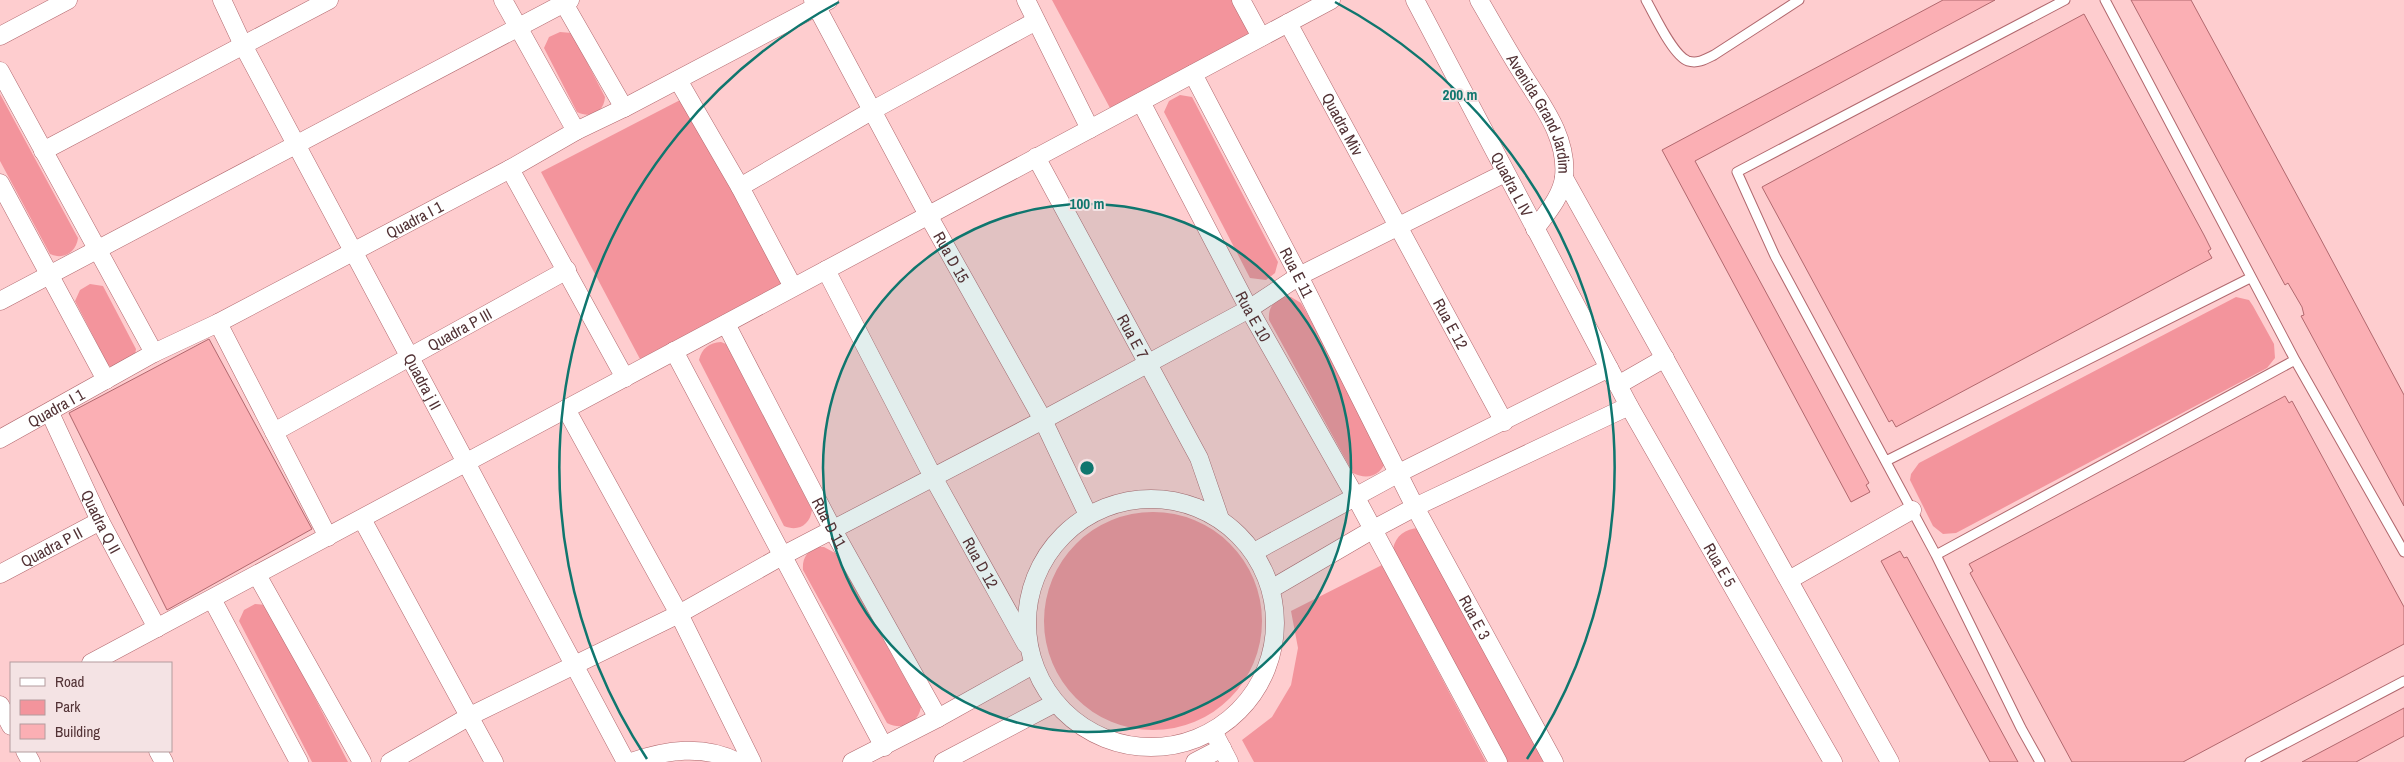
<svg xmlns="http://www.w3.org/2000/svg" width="2404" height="762" font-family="'Archivo Narrow',sans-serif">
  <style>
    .green { fill: #f3949c }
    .building { fill: #fbafb4; stroke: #b1686e }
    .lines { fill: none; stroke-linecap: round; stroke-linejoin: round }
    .service-casing { stroke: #b1686e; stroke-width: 11 }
    .minor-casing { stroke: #b1686e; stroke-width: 19 }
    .service { stroke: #fff; stroke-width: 9 }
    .minor { stroke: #fff; stroke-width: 18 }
    .ring { fill: none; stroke: #0f766e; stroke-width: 2.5 }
    .labels { text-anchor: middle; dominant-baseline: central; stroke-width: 4; stroke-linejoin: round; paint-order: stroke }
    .street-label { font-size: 16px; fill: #523235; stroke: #f4e3e4 }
    .centre { fill: #0f766e; stroke: #f4e3e4; stroke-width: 2.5 }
    .ring-label { font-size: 15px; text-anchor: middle; font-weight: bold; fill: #0f766e; stroke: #f4e3e4; stroke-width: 4; stroke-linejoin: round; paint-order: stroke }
  </style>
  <rect width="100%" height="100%" fill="#fecdcf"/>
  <path class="green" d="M1052 0H1234L1252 34 1110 108Z
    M560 32 572 33 605 97C604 112 591 119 577 112L544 48 549 37Z
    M0 94 78 238C76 253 63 260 50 254L0 161Z
    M1180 95 1192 97 1278 262 1275 273 1266 280 1250 278 1164 112 1169 101Z
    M684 98 782 285 640 359 541 172Z
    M90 284 103 286 136 349 135 355 113 368 108 365 75 301 80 290Z
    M1284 297H1291L1301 303 1387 457C1383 475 1368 481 1353 473L1269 320C1268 308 1273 301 1284 297Z
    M2236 297 2249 300 2253 306 2274 344 2275 358 2267 368 1956 533 1943 534 1933 526 1910 480 1911 474 1919 463Z
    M721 342 726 344 812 510C810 525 798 532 784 526L699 360C702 348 709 343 721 342Z
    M1044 621a109 109 0 1 1 218 0a109 109 0 1 1-218 0Z
    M1419 528 1547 762H1504L1393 549C1396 535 1405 529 1419 528Z
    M818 547H824L835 553 921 707C918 724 902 731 887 723L803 570C802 558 807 551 818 547Z
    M1382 565 1486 762H1254L1242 740 1272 717 1291 685 1298 648 1291 611Z
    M255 604 267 605 348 762H312L239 621 244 610Z"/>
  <path class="building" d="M1943 0H1995L1695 161 1869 483 1866 485 1870 492 1851 502 1662 150Z
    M2131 0H2191L2318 234 2404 395V506L2301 316 2304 315 2302 307 2288 283 2285 285Z
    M2084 14 2204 235 2211 249 2208 251 2212 258 1896 427 1892 420 1889 422 1762 187Z
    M209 339 312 529 167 610 69 413Z
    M2285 396 2289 403 2292 401 2404 607V644L2183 762H2072L1970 573 1973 571 1969 564Z
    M1900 551 1904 558 1907 557 2018 762H1990L1881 561Z
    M2404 708V736L2356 762H2302Z"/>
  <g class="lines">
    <g class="service-casing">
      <path id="service" d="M1646 0C1654 14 1673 56 1688 61 1698 64 1706 59 1714 55L1799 0
        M2105 0 2295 360 2404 552
        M1886 461 2250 278
        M1936 555 2295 360
        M2040 762 2021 728 1936 555 1775 256 1737 172 2065 0
        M2250 762 2404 681"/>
    </g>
    <g class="minor-casing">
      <g id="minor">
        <path id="s1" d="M222 0 243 45 626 762"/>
        <path d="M503 0 576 131"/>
        <path d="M562 0 624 108"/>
        <path id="s2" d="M813 0 928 215 1043 420 1088 515"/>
        <path d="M1026 0 1090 129"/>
        <path d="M1241 0 1261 37"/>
        <path id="s3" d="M1415 0 1629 406 1833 762"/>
        <path id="s4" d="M1479 0C1493 24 1507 49 1522 73 1541 104 1568 137 1564 177 1562 196 1546 214 1535 229"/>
        <path id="s5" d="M1288 23 1504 422"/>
        <path d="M0 36 68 0"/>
        <path d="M0 71 154 353"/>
        <path id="s6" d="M1193 74 1299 276 1415 507 1554 762"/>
        <path d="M678 80 740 187 793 287"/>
        <path id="s7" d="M1141 102 1249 309 1355 496 1498 762"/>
        <path d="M43 151 329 0"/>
        <path id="s8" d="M1036 157 1199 458 1220 519"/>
        <path d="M510 169 625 378"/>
        <path d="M1564 178 1890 762"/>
        <path d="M0 183 106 380"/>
        <path d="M740 187 873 110 1036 21"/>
        <path id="s9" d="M826 270 933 477 1026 644"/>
        <path d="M0 301 570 0"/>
        <path d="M218 323 328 537"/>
        <path id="s10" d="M726 324 833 530 938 718"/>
        <path d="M674 351 884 747"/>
        <path d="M1618 385 1665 358"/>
        <path d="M566 409 679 614 752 762"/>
        <path id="s11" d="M50 413 100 521 157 628"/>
        <path id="s12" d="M274 432 567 270"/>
        <path id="s13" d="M0 439 154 353 218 323 510 169 576 131 624 108 829 0"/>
        <circle cx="1151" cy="623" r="124"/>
        <path d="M362 519 494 762"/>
        <path d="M1254 552 1399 473 1609 368"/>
        <path id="s14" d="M0 574 100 521"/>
        <path d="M257 575 362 762"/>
        <path d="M1789 580 1912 510"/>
        <path d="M1271 589 1372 530 1415 507 1629 406"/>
        <path d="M212 599 299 762"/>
        <path d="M91 663 1331 0"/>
        <path d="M0 705 11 726"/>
        <path d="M1214 733 1229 762"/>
        <path d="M25 751 31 762"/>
        <path d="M158 751 164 762"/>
        <path d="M390 762 470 716 679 614 782 556 1043 420 1249 309 1299 276 1505 173"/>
        <path d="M631 762C666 750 703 744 738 762"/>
        <path d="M852 762 938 718 1033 665"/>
        <path d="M943 762 1055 703"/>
        <path d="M1195 762 1222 748"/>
      </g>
    </g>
    <use href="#service" class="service"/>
    <use href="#minor" class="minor"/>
  </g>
  <circle cx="1087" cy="468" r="264" fill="#0f766e" fill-opacity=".12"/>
  <g class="ring">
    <circle cx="1087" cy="468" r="264"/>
    <path d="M647 759A528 528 0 0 1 839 2M1335 2A528 528 0 0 1 1527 759"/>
  </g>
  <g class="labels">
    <g class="street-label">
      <text stroke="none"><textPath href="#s4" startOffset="130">Avenida Grand Jardim</textPath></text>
      <text stroke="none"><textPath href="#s5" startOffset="115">Quadra Miv</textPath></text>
      <text stroke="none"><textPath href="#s3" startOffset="208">Quadra L IV</textPath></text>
      <text stroke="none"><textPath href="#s13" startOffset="469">Quadra I 1</textPath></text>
      <text stroke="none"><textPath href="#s2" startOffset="292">Rua D 15</textPath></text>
      <text stroke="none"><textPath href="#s6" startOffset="224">Rua E 11</textPath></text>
      <text stroke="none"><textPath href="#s7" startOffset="242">Rua E 10</textPath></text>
      <text stroke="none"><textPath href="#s5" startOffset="342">Rua E 12</textPath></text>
      <text stroke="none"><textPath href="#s12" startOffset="212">Quadra P III</textPath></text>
      <text stroke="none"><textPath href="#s8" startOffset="204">Rua E 7</textPath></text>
      <text stroke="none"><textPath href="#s1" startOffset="431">Quadra j II</textPath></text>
      <text stroke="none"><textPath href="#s13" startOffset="64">Quadra I 1</textPath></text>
      <text stroke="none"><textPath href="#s11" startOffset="120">Quadra Q II</textPath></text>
      <text stroke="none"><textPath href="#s10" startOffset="224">Rua D 11</textPath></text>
      <text stroke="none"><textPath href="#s14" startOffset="58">Quadra P II</textPath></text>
      <text stroke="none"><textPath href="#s9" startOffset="331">Rua D 12</textPath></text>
      <text stroke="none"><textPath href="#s3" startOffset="642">Rua E 5</textPath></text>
      <text stroke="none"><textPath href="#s6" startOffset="612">Rua E 3</textPath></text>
    </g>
  </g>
  <circle cx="1087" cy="468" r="8" class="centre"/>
  <g class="ring-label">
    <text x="1460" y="100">200 m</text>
    <text x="1087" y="209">100 m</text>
  </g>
  <rect x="10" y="662" width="162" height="90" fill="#f4e3e4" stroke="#b39c9e"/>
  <rect x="20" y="678" width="25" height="8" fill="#ffffff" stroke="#b39c9e"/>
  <text x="55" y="687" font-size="15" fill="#523235">Road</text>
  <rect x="20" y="700" width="25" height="15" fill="#f3949c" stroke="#b39c9e"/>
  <text x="55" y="712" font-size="15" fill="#523235">Park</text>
  <rect x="20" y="724" width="25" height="15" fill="#fbafb4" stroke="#b39c9e"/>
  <text x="55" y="737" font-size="15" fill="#523235">Building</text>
</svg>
